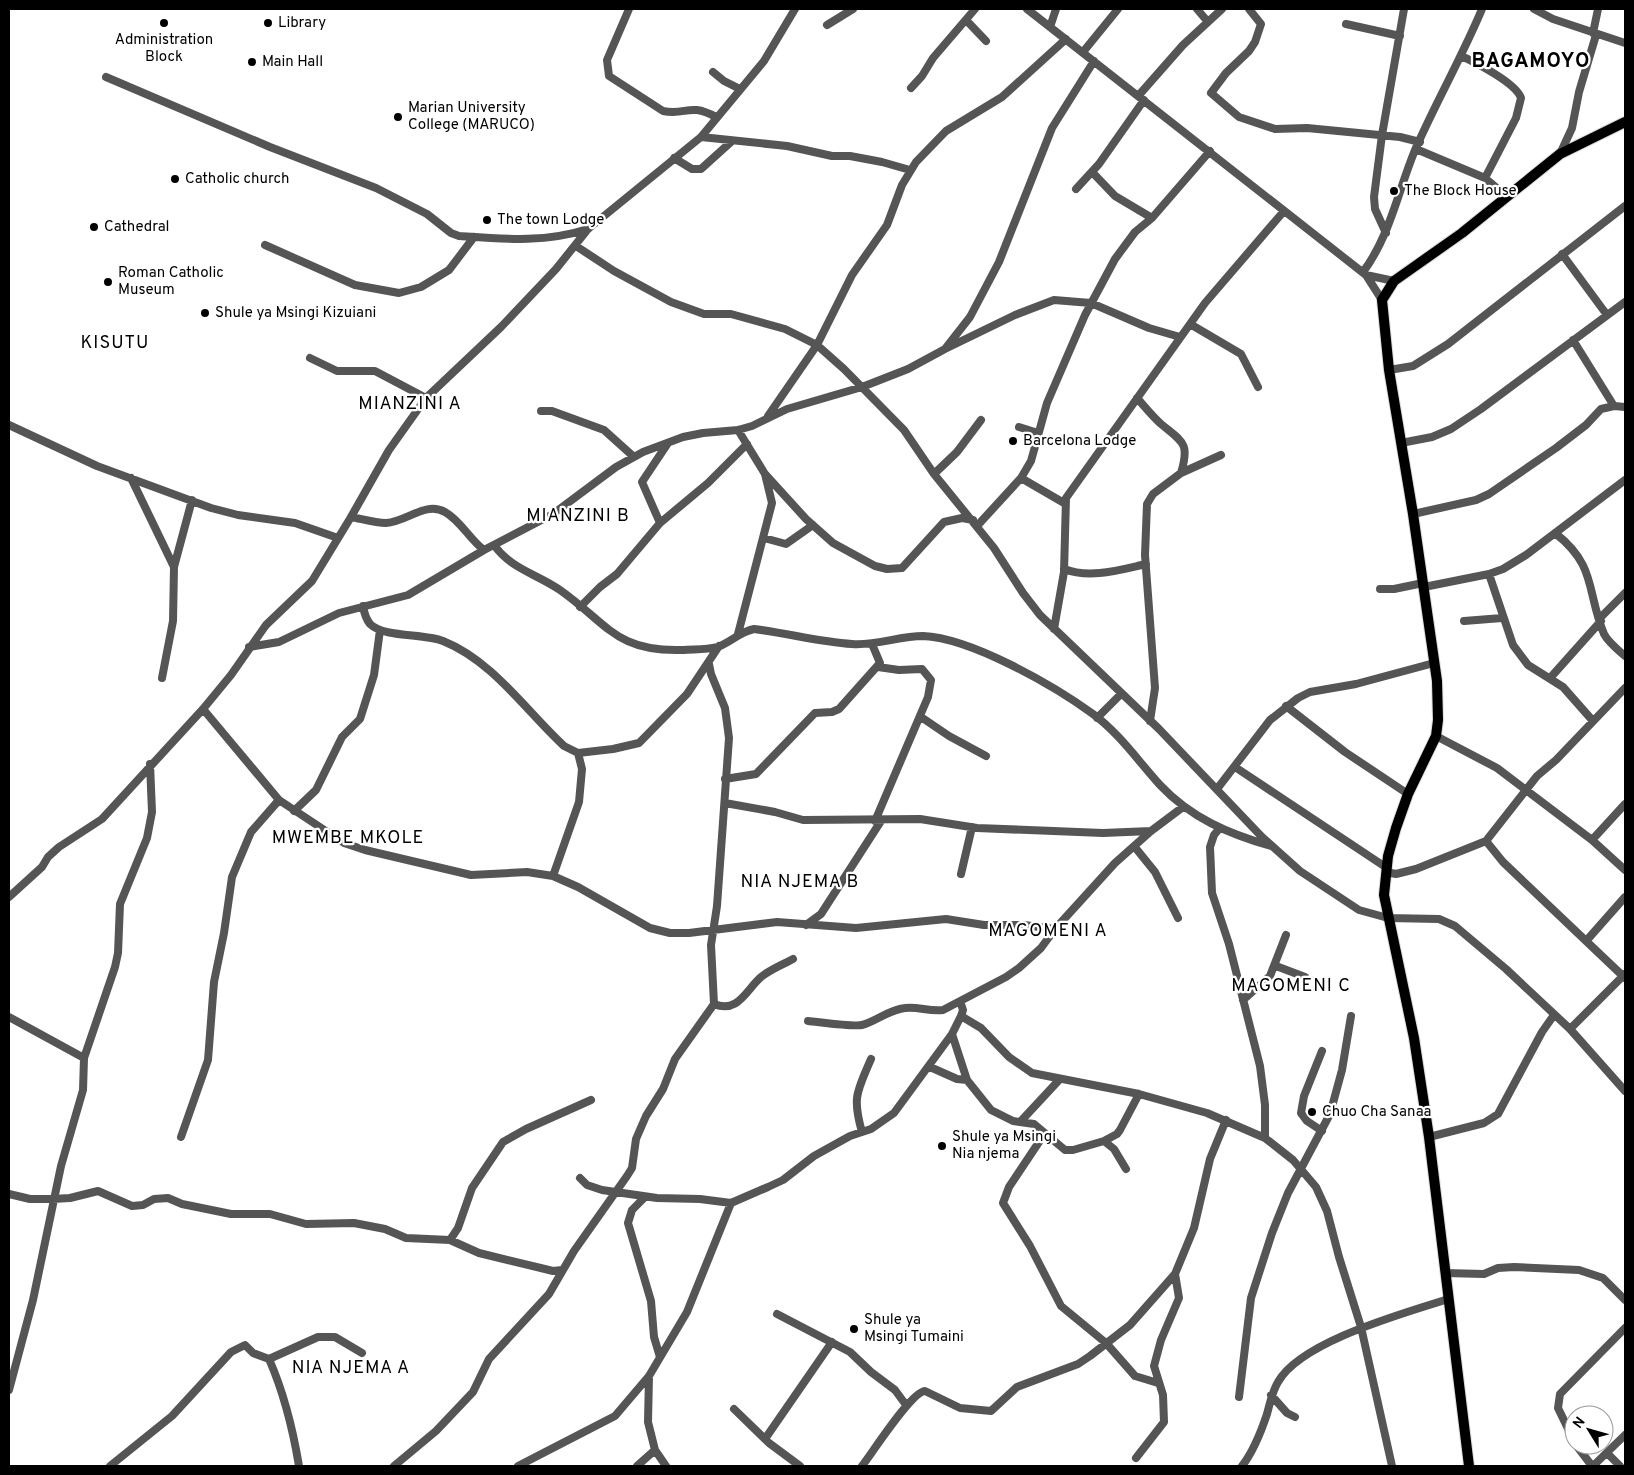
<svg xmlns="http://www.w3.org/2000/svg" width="1634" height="1475" font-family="Overpass,sans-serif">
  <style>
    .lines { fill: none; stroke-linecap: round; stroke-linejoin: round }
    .major-casing { stroke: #dbdbdb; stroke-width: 12 }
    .minor { stroke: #555; stroke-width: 8 }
    .major { stroke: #000; stroke-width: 10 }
    .poi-dot { fill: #000; stroke: #fff; stroke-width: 2 }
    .labels { text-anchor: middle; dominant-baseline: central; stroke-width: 4.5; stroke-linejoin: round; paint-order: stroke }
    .poi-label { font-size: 15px; fill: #000; stroke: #fff; text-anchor: start }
    .quarter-label { font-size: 18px; letter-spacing: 1px; fill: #000; stroke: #fff }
    .district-label { font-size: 20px; font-weight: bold; letter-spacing: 1px; fill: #000; stroke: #fff }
  </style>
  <rect width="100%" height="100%" fill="#fff"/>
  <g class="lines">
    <g class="major-casing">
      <path id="major" d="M1469 1466 1429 1137 1414 1038 1384 895 1388 856 1396 828 1408 794 1436 736 1438 720 1437 681 1413 514 1389 370 1382 300 1394 281 1462 233 1560 154 1625 122"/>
    </g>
    <path class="minor" d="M629 9 607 60 609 76 663 111C687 116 688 102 716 117
      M1027 9 1366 275 1382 300
      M1197 9 1208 22
      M1249 9 1261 24 1255 42 1249 51 1226 73 1211 93 1239 117 1275 129 1307 128 1400 137 1420 142
      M1534 9 1553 19 1625 43
      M966 20 986 41
      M1346 24 1400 36
      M827 25 853 9
      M1050 27 1056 9
      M1593 33 1598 9
      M1083 52 1118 9
      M1461 56C1475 62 1516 83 1521 98L1516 118 1485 178
      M713 72 724 81 740 89
      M106 77 270 147 376 188 427 214 451 233 459 236C503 239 545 243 588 229
      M911 88 922 76 933 58 975 9
      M1139 95 1183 45 1222 9
      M701 137 787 146 832 156H850L882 162 910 170
      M1416 149 1485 178 1506 196
      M1560 154 1572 128 1579 92 1596 35
      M674 158 692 169H701L732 141
      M1092 172 1115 196 1152 218
      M1076 189 1099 164 1144 100
      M1386 233 1375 209 1374 197 1382 135 1404 9
      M265 245 355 285 399 293 421 287 449 270 474 237
      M576 246 614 271 671 302 704 314H731L785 329 817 345 844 369 904 430 934 474 994 548 1023 593 1040 615 1159 729 1262 837 1300 871 1359 910 1388 918 1439 919 1455 926 1506 969 1570 1029 1625 1091
      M1562 254 1607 315
      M1363 272C1390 236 1398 191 1415 150 1436 102 1462 57 1482 9
      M1366 275 1394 281
      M1190 324 1241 354 1258 387
      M1573 340 1614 406
      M947 348 1015 315 1054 300 1091 303 1149 328 1180 337
      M310 358 337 371H375L426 398
      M1389 370 1413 366 1448 344 1625 206
      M1137 398C1145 407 1153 417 1161 424 1183 442 1190 443 1181 473
      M541 411H552L604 430 634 457
      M768 416 817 345 852 275 887 225 902 185 916 162 946 131 1002 97 1066 39
      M9 425 97 466 211 508 238 515 295 523 338 538
      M1019 427 1038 433
      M738 430 765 474 772 503 738 634
      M1401 443 1432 437 1451 429 1481 409 1625 302
      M765 474 806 519 833 543 875 566 887 569 902 568 944 522 962 518 973 520
      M934 474 957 452 981 420
      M131 478 174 567
      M1021 478 1064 503
      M1413 514 1476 500 1489 494 1556 448 1586 425 1601 409 1614 406 1625 407
      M351 517C362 519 375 523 386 523 407 522 425 501 445 512 461 521 470 540 484 550
      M660 523 642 482 668 443
      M977 526 1021 478 1031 461 1047 403 1085 315 1115 259 1135 232 1152 218 1210 151
      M1555 533C1597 566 1586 590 1604 634 1608 642 1618 650 1625 656
      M764 538 786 544 813 525
      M494 545C511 569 537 574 560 590 608 624 616 652 682 650 694 649 706 650 717 647 730 643 739 632 754 629 787 633 819 642 852 644 876 646 899 636 923 636 971 638 1053 685 1093 714 1119 733 1139 762 1160 785 1191 818 1229 834 1271 846
      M1064 569C1090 579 1119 570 1146 564
      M1489 574 1513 645 1528 665 1563 687 1593 721
      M1424 587 1489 574 1503 569 1526 555 1625 480
      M1380 589H1394L1423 583
      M363 606C364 612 366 619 370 624 384 638 424 633 443 641 493 661 526 711 564 746L578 753 613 749 639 743 687 694 719 646
      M580 607 600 587 617 574 660 523 708 483 747 444
      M1600 618 1625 593
      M1464 621 1502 618
      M1054 629 1064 572 1066 498 1205 303 1284 211
      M249 647 279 642 339 613 408 595 484 550 553 514 616 467 643 452 683 437 703 433 738 430 752 426 787 409 862 387 908 369 945 349 970 317 999 262 1052 128 1094 61
      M1551 677 1601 621
      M162 678 173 621 174 567 192 500
      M1286 706 1345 752 1408 794
      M203 709 279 800 344 843 365 850 471 875 527 872 553 876 578 887 650 928 670 933H689L777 922 856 928 946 919 984 925H1024L1055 929
      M921 717 949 736 986 756
      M1097 718 1121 694
      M1150 721 1155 688 1145 555 1147 504 1153 494 1181 473 1221 455
      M1436 736 1497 768 1592 840 1625 870
      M1235 767 1387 868
      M725 779 756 774 815 713 832 712 839 709 880 663 872 644
      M1217 789 1270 720 1298 698 1310 692 1356 684 1434 663
      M725 803 775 812 803 820 920 819 977 828 1103 833 1151 831
      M294 811 316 790 342 737 360 719 374 675 380 630
      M875 821 928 697 931 680 922 669 899 670 878 667
      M1219 829 1214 835 1210 847 1212 893 1229 944 1260 1066 1265 1105V1138
      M1592 840 1625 804
      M1486 841 1503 862 1625 978
      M1134 846 1155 872 1178 918
      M1386 872 1396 874 1416 869 1486 841 1537 776 1556 760 1625 688
      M961 874 972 827
      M553 876 579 802 582 769 578 753
      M9 897 42 867 48 857 59 847 102 819 203 709 231 675 266 625 312 581 351 517 389 450 426 398 501 327 556 269 588 229 701 137 764 61 795 9
      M806 925 821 914 881 821
      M1587 940 1625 897
      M1276 966 1305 977
      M1243 1000 1270 976 1286 935
      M714 1004C738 1014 746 990 761 977 771 969 782 965 793 959
      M961 1016 981 1028 1009 1057 1032 1073 1139 1094 1207 1113 1265 1138 1293 1160 1316 1187 1327 1211 1339 1257 1361 1327 1392 1466
      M9 1017 84 1058
      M808 1021C819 1022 854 1027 862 1025 877 1021 888 1010 905 1008 917 1006 930 1012 943 1010L1006 977 1019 968 1041 948 1055 929 1115 863 1151 831 1183 807
      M1570 1029 1625 974
      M952 1034 967 1080 991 1110 1013 1121 1034 1124 1065 1150H1073L1104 1141 1114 1149 1126 1169
      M1322 1051 1304 1096 1301 1113 1307 1121 1322 1131
      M930 1067 957 1079 967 1080
      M1021 1121 1060 1079
      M862 1132C852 1097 857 1092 871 1059
      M1045 1133 1009 1187 1003 1203 1030 1246 1061 1306 1106 1343 1135 1376 1158 1383
      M181 1137 208 1060 214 982 224 933 232 877 251 832 279 800
      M1429 1137 1484 1123 1498 1114 1542 1032 1554 1015
      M1104 1141 1117 1134 1120 1130 1139 1094
      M580 1178 587 1185 602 1190 657 1198 700 1199 731 1203 768 1187 783 1180 814 1156 850 1136 871 1129 894 1113 952 1034 961 1016 963 1010 960 1001
      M9 1194 30 1199H53L70 1198 98 1191 132 1206 143 1205 154 1199 168 1198 182 1204 231 1214H270L306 1224 354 1223 385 1229 406 1238 450 1240 479 1253 553 1271 562 1270
      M645 1197 632 1210 628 1223 651 1301 654 1337 660 1357
      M450 1240 458 1228 472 1188 503 1142 526 1129 591 1100
      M1445 1273 1484 1274 1498 1268 1514 1267 1579 1270 1603 1278 1625 1300
      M777 1314 850 1352 871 1372 895 1390 906 1405
      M269 1359C284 1393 293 1430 299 1466
      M649 1376 648 1422 655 1450 666 1466
      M9 1390 33 1300 61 1166 83 1090 84 1058 115 967 118 953 120 904 147 838 152 812 150 764
      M1271 1395 1287 1413 1295 1417
      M1239 1397 1251 1298 1272 1233 1288 1193 1330 1114 1342 1070 1351 1016
      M734 1409 769 1443 800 1466
      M765 1439 832 1342
      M1574 1441 1558 1408 1560 1394 1625 1328
      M1576 1445 1592 1466
      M1607 1453 1620 1466
      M1136 1458 1164 1422 1163 1395 1154 1366 1161 1340 1179 1298 1175 1274
      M110 1466 172 1416 231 1352 245 1345 253 1353 269 1359 318 1337H335L362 1353
      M394 1466 436 1431 473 1392 489 1359 549 1294 574 1251 627 1176 632 1168 636 1139 646 1116 663 1089 675 1059 714 1004 711 945 717 906 729 738 725 708 711 674 709 664
      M518 1466 615 1416 649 1376 687 1312 731 1203
      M637 1466 655 1450
      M862 1466C873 1452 911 1392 925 1391L960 1408 991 1411 1017 1387 1078 1364 1090 1356 1130 1325 1175 1274 1194 1228 1210 1159 1226 1120
      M1242 1466C1253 1452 1261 1432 1267 1414 1270 1403 1272 1392 1278 1382 1301 1341 1405 1313 1448 1299
      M1593 1466 1625 1435"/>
    <use href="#major" class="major"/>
  </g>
  <g class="poi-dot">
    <circle cx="164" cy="23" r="5"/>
    <circle cx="268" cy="23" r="5"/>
    <circle cx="252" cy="62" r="5"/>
    <circle cx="398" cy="117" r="5"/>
    <circle cx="175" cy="179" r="5"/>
    <circle cx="1394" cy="191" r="5"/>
    <circle cx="487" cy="220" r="5"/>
    <circle cx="94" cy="227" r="5"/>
    <circle cx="108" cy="282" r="5"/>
    <circle cx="205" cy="313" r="5"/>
    <circle cx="1013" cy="441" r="5"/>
    <circle cx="1312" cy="1112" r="5"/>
    <circle cx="942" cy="1146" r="5"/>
    <circle cx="854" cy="1329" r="5"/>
  </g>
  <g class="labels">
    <g class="poi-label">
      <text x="278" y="23">Library</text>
      <text x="164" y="40" text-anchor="middle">Administration<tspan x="164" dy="17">Block</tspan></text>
      <text x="262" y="62">Main Hall</text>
      <text x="408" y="108">Marian University<tspan x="408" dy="17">College (MARUCO)</tspan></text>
      <text x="185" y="179">Catholic church</text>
      <text x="1404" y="191">The Block House</text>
      <text x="497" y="220">The town Lodge</text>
      <text x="104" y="227">Cathedral</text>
      <text x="118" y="273">Roman Catholic<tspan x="118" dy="17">Museum</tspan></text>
      <text x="215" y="313">Shule ya Msingi Kizuiani</text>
      <text x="1023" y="441">Barcelona Lodge</text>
      <text x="1322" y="1112">Chuo Cha Sanaa</text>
      <text x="952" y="1137">Shule ya Msingi<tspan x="952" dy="17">Nia njema</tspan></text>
      <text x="864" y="1320">Shule ya<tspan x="864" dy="17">Msingi Tumaini</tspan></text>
    </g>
    <g class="quarter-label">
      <text x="115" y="343">KISUTU</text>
      <text x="410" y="404">MIANZINI A</text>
      <text x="578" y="516">MIANZINI B</text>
      <text x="348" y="838">MWEMBE MKOLE</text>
      <text x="800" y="882">NIA NJEMA B</text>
      <text x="1048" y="931">MAGOMENI A</text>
      <text x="1291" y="986">MAGOMENI C</text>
      <text x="351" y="1368">NIA NJEMA A</text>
    </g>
    <g class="district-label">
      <text x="1531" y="62">BAGAMOYO</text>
    </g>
  </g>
  <rect width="1634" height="1475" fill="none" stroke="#000000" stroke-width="20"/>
  <g transform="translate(1589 1430) rotate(307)"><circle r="24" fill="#ffffff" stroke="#999999"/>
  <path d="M0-4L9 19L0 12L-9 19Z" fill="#000000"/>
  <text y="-8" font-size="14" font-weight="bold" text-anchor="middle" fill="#000000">N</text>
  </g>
</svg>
